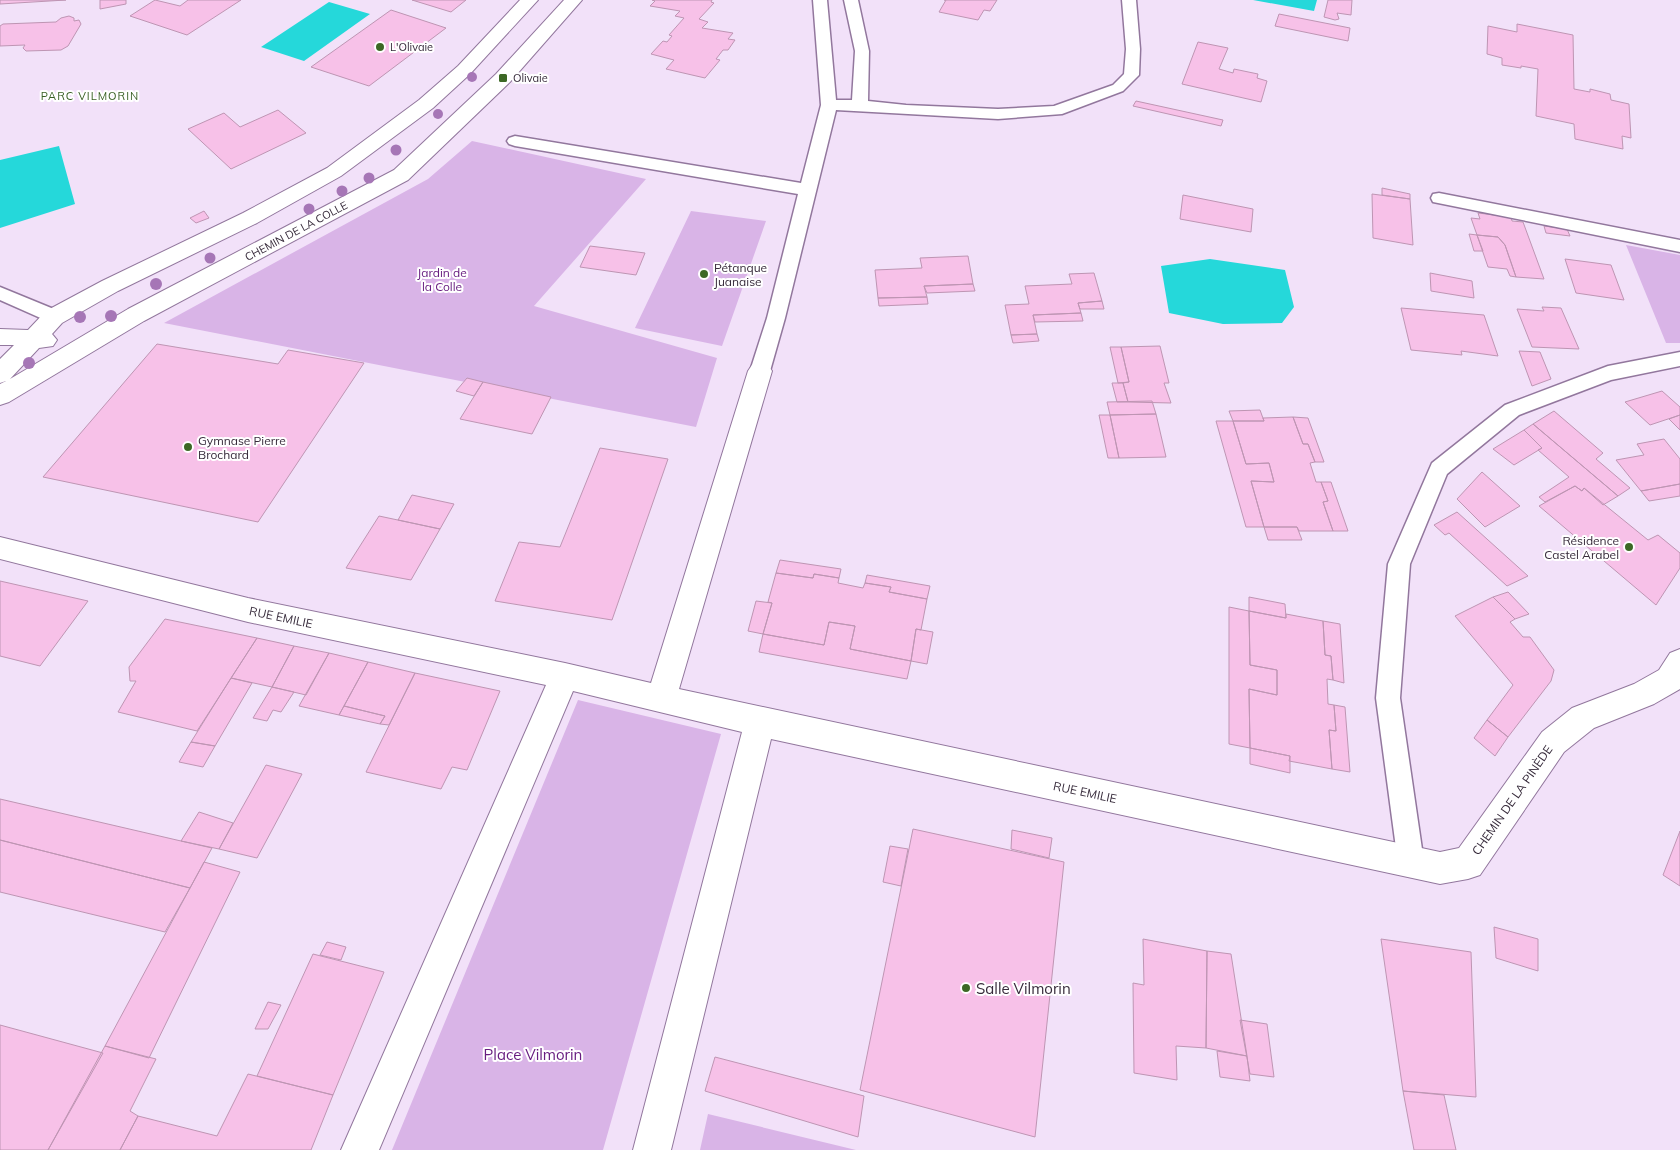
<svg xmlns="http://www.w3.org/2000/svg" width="1680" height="1150" font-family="Mulish,sans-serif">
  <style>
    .green { fill: #d9b4e7 }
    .water { fill: #25d8da }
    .building { fill: #f7c1e8; stroke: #be95b3 }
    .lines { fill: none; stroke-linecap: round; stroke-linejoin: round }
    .lane-casing { stroke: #92779d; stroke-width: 3 }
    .street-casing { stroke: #92779d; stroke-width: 2 }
    .lane { fill: #fff; fill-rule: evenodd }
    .street { fill: #fff; fill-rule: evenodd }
    .tree { fill: #a676b6 }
    .poi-dot { fill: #3c6825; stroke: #fff; stroke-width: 2 }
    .labels { text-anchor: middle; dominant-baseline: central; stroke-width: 4; stroke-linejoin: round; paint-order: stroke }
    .far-poi-label { font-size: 11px; fill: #372b3b; stroke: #fff; text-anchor: start }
    .far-neighbourhood-label { font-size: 11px; letter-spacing: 1px; fill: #375e22; stroke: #fff }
    .far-street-label { font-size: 11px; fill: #372b3b; stroke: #fff }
    .poi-label { font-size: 12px; fill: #372b3b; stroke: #fff; text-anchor: start }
    .park-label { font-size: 12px; fill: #681e80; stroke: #fff }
    .street-label { font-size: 12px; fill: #372b3b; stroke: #fff }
    .near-poi-label { font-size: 15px; fill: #372b3b; stroke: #fff; text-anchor: start }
    .near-park-label { font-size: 15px; fill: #681e80; stroke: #fff }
  </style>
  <rect width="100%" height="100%" fill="#f2e1f9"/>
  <path class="green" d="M472 141 646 179 534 306 717 358 696 427 164 323 428 179Z
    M691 211 766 221 722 346 635 328Z
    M1626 245 1680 255V343H1666Z
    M578 700 721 734 603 1150H392Z
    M708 1114 856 1150H700Z"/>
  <path class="water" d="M1253 0H1317L1314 11Z
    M329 2 370 14 304 61 261 47Z
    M59 146 75 204 0 228V160Z
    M1210 259 1285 270 1294 307 1282 323 1223 324 1169 313 1161 266Z"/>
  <path class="building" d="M0 0H66L0 4Z
    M100 0H126V4L100 9Z
    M155 0 180 6 188 0H241L187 35 130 16Z
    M412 0H466L451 12Z
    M652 0H712L711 2 714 3 699 19 708 22 702 28 733 33 728 39 735 40 728 50H723L716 59 720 60 705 78 666 69 674 60 651 54 663 41 667 42 672 36 669 35 684 18 675 16 680 11 650 6 655 1Z
    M944 0H997L990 11 984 10 978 20 939 12 946 0Z
    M1328 0H1352L1351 15 1337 13 1339 19 1335 20 1324 17Z
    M391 10 446 28 369 86 311 67Z
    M1279 14 1350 28 1348 41 1275 26Z
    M69 16 74 18V21L79 20 81 24 68 46 61 50 26 51 23 48 25 45 0 46V26L3 24 56 22 61 18Z
    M1517 24 1573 35 1574 89 1590 92V89L1610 94 1611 100 1629 104 1631 138 1622 136 1623 149 1575 139 1574 124 1536 116 1538 69 1521 66V68L1502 65V58L1487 54 1488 26 1517 32Z
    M1198 42 1228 48 1219 69 1233 73 1234 69 1258 74 1257 78 1267 81 1261 102 1182 84Z
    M1136 101 1223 120 1221 126 1133 106Z
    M278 110 306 133 231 169 188 129 224 113 240 127Z
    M1382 188 1410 194V199L1382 195Z
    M1372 194 1410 199 1413 245 1373 238Z
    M1183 195 1253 209 1251 232 1180 219Z
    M204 211 209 218 196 223 190 218Z
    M1478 213 1511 217 1512 221 1523 222 1544 279 1516 277 1505 245 1498 237 1477 235 1471 218 1480 219Z
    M1544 226 1567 229 1570 236 1546 233Z
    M1469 234 1477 235 1483 251H1474Z
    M1477 235 1498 237 1505 245 1516 277 1510 276 1507 269 1488 267Z
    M590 246 645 253 636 275 580 267Z
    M968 256 973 284 924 286 927 297 878 298 875 270 922 268 920 258Z
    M1565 259 1611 265 1624 300 1576 293Z
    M1094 273 1102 301 1078 303 1081 313 1033 315 1037 334 1011 335 1005 305 1029 304 1025 286 1072 284 1069 274Z
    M1430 273 1472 281 1474 298 1431 291Z
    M973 284 975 291 927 293 924 286Z
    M927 297 928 304 879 306 878 298Z
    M1102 301 1104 309H1080L1078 303Z
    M1542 307 1561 308 1579 349 1532 347 1517 309 1544 311Z
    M1401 308 1484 315 1498 356 1461 351 1462 355 1411 350Z
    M1081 313 1083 321 1035 322 1033 315Z
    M1037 334 1039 341 1013 343 1011 335Z
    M157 344 278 364 288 350 364 363 258 522 43 477Z
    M1160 346 1169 383H1164L1171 403 1128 402 1123 383 1129 382 1121 347Z
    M1110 347H1121L1129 382 1118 383Z
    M1519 351 1540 352 1551 379 1532 386Z
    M467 378 483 382 474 396 456 391Z
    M483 382 551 397 532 434 460 419Z
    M1112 383H1123L1128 402H1117Z
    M1662 391 1680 407V415L1650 425 1625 402Z
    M1152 401 1156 414 1110 415 1107 402Z
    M1260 410 1264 421H1233L1229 411Z
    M1554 411 1603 453 1596 459 1630 488 1618 496 1533 424Z
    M1156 414 1166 457 1119 458 1110 415Z
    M1099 415H1110L1119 458H1108Z
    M1680 415V430L1669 419Z
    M1293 417 1308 418 1324 462H1315L1308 444H1303Z
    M1293 417 1303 444H1308L1315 462 1310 463 1316 482H1321L1328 501 1323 502 1333 531H1299L1297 527H1264L1251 481 1274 482 1269 463 1246 464 1233 421H1264L1263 418Z
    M1216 421H1233L1246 464 1269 463 1274 482 1251 481 1264 527H1246Z
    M1533 424 1618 496 1603 505 1584 488 1582 491 1575 486 1545 502 1539 497 1569 477 1538 450 1542 448 1524 430Z
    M1524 430 1542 448 1514 465 1493 449Z
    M1664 439 1680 459V484L1641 491 1616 460 1644 455 1637 444Z
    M600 448 668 459 612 620 495 601 519 542 560 547Z
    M1482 472 1520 506 1485 527 1457 499Z
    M1321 482H1331L1348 531H1333L1323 502 1328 501Z
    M1680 484V496L1649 501 1641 491Z
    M1575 486 1582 491 1584 488 1648 540 1658 535 1680 553V568L1656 605 1539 506Z
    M412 495 454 504 440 529 398 520Z
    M1457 512 1528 576 1507 586 1449 533 1445 535 1434 525Z
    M379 516 440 529 411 580 346 568Z
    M1264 527H1297L1302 540H1268Z
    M780 560 841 569 839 578 814 574 813 578 776 573Z
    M776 573 813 578 814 574 839 578 838 583 863 588 865 583 891 587 889 592 927 599 921 630 916 629 911 661 850 649 855 626 829 622 824 645 763 634 772 603 768 602Z
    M867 575 930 586 927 599 889 592 891 587 865 583Z
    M0 581 88 601 40 666 0 656Z
    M1508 592 1529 614 1515 619 1493 597Z
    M1249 597 1285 604 1286 618 1249 611Z
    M1493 597 1515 619 1510 622 1523 637H1530L1554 670 1551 681 1508 737 1487 720 1513 685 1455 616Z
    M756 601 772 603 763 634 748 631Z
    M1229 607 1249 611 1250 665 1277 670V695L1249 689 1250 748 1229 744Z
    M1249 611 1286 618V614L1323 621 1325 655 1331 656 1333 680 1327 679 1328 704 1334 705 1336 731 1329 730 1332 769 1289 761 1290 756 1250 748 1249 689 1277 695V670L1250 665Z
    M165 619 257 638 197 731 118 712 136 681H130L129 667Z
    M1323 621 1340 624 1344 683 1333 680 1331 656 1325 655Z
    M829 622 855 626 850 649 911 661 907 679 759 652 763 634 824 645Z
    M916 629 933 632 927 664 911 661Z
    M257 638 294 646 272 687 231 678Z
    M294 646 329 653 306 695 272 687Z
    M329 653 368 662 339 715 299 706Z
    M368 662 415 673 389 725 380 724 385 716 344 706Z
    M415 673 500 691 467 770 452 767 441 789 366 772Z
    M231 678 252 683 215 746 191 742Z
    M272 687 294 692 281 712 273 710 267 721 253 718Z
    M1334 705 1345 707 1350 772 1332 769 1329 730 1336 731Z
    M344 706 385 716 380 724 339 715Z
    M1487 720 1508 737 1495 756 1474 738Z
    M191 742 215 746 203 767 179 762Z
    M1250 748 1290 756V773L1250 764Z
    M266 765 302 774 257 858 219 849Z
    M0 799 181 841 212 848 190 888 0 840Z
    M199 812 233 823 219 849 181 841Z
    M913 829 1064 862 1035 1137 860 1090Z
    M1012 830 1052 838 1049 858 1011 849Z
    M1680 831V886L1663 875Z
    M0 840 190 888 165 932 0 892Z
    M890 846 908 849 901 886 883 882Z
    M204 862 240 872 149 1058 105 1046Z
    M1494 927 1538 939V971L1496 958Z
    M1143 939 1207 951 1206 1048 1176 1046 1177 1080 1134 1073 1133 983 1144 985Z
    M1381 939 1471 952 1476 1097 1403 1091Z
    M327 942 346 947 341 960 320 955Z
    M1207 951 1231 954 1247 1056 1206 1048Z
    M313 954 384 972 333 1095 257 1076Z
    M268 1002 281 1005 268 1029H255Z
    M1240 1020 1267 1024 1274 1077 1250 1074Z
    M0 1025 103 1053 48 1150H0Z
    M105 1046 156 1059 130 1111 138 1116 120 1150H48Z
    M1217 1051 1247 1056 1250 1081 1220 1077Z
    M715 1057 864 1096 858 1137 705 1091Z
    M248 1074 333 1095 311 1150H120L138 1116 217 1136Z
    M1403 1091 1444 1095 1456 1150H1414Z"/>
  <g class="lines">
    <g class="lane-casing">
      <path id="lane" d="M813 0H827L836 100H852L855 51 844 0H858L869 51 868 101 906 105 998 109 1054 106 1113 85 1124 74 1126 49 1122 0H1136L1140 49 1139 75 1123 91 1062 114 998 119 836 110 785 318 770 371 767 376 760 378 753 376 750 371 767 318 798 194 515 146 509 144 507 141 509 138 515 136 801 183 821 105Z
        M1439 193 1680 240V252L1433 202 1431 198 1433 194Z
        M0 287 61 312 63 317 61 322 54 324 0 300Z
        M1680 352V366L1611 380 1519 415 1447 474 1410 564 1400 698 1424 863 1420 872 1411 876 1402 872 1398 863 1376 698 1388 564 1432 463 1505 405 1608 366Z"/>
    </g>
    <g class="street-casing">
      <path id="street" d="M520 0H538L470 74 433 108 341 176 257 223 118 291 62 323 52 334 57 340 53 346 39 348 10 379 128 309 394 170 496 74 564 0H582L510 82 408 180 144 321 9 402 0 405V384L6 381 0 383V359L14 345H0V329L28 330 46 311 102 281 243 213 327 168 419 100 458 66Z
        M760 362 768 365 772 371 679 689 1440 852 1459 848 1542 732 1572 708 1634 684 1659 670 1670 653 1680 649V689L1654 704 1594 728 1564 752 1480 875 1468 879 1440 884 771 739 671 1150H633L742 732 573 691 379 1150H341L546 685 248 622 0 559V537L248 598 565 663 651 683 748 371 752 365Z"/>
    </g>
    <use href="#lane" class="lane"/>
    <use href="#street" class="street"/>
  </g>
  <g class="tree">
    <circle cx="472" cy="77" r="5"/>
    <circle cx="438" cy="114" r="5"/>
    <circle cx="396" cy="150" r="5.5"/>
    <circle cx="369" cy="178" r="5.5"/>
    <circle cx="342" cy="191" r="5.5"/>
    <circle cx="309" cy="209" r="5.5"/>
    <circle cx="210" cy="258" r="5.5"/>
    <circle cx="156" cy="284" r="6"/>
    <circle cx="111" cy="316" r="6"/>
    <circle cx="80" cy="317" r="6"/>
    <circle cx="29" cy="363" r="6"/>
  </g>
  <g class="poi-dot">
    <circle cx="380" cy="47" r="5"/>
    <rect x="498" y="73" width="10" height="10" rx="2.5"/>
    <circle cx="704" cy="274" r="5"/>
    <circle cx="188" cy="447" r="5"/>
    <circle cx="1629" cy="547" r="5"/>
    <circle cx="966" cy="988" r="5"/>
  </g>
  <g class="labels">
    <g class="far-poi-label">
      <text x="390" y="47">L'Olivaie</text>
      <text x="513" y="78">Olivaie</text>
    </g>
    <g class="far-neighbourhood-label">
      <text x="90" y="96">PARC VILMORIN</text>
    </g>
    <g class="far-street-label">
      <text transform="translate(296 231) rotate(-28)">CHEMIN DE LA COLLE</text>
    </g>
    <g class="poi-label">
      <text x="714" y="267">Pétanque<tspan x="714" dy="14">Juanaise</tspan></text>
      <text x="198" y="440">Gymnase Pierre<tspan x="198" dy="14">Brochard</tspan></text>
      <text x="1619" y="540" text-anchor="end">Résidence<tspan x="1619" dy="14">Castel Arabel</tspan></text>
    </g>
    <g class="park-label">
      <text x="442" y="272">Jardin de<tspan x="442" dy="14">la Colle</tspan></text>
    </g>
    <g class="street-label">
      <text transform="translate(281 617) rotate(12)">RUE EMILIE</text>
      <text transform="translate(1085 792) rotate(12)">RUE EMILIE</text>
      <text transform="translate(1512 800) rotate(-55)">CHEMIN DE LA PINÈDE</text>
    </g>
    <g class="near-poi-label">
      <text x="976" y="988">Salle Vilmorin</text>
    </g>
    <g class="near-park-label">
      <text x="533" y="1054">Place Vilmorin</text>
    </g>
  </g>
</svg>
